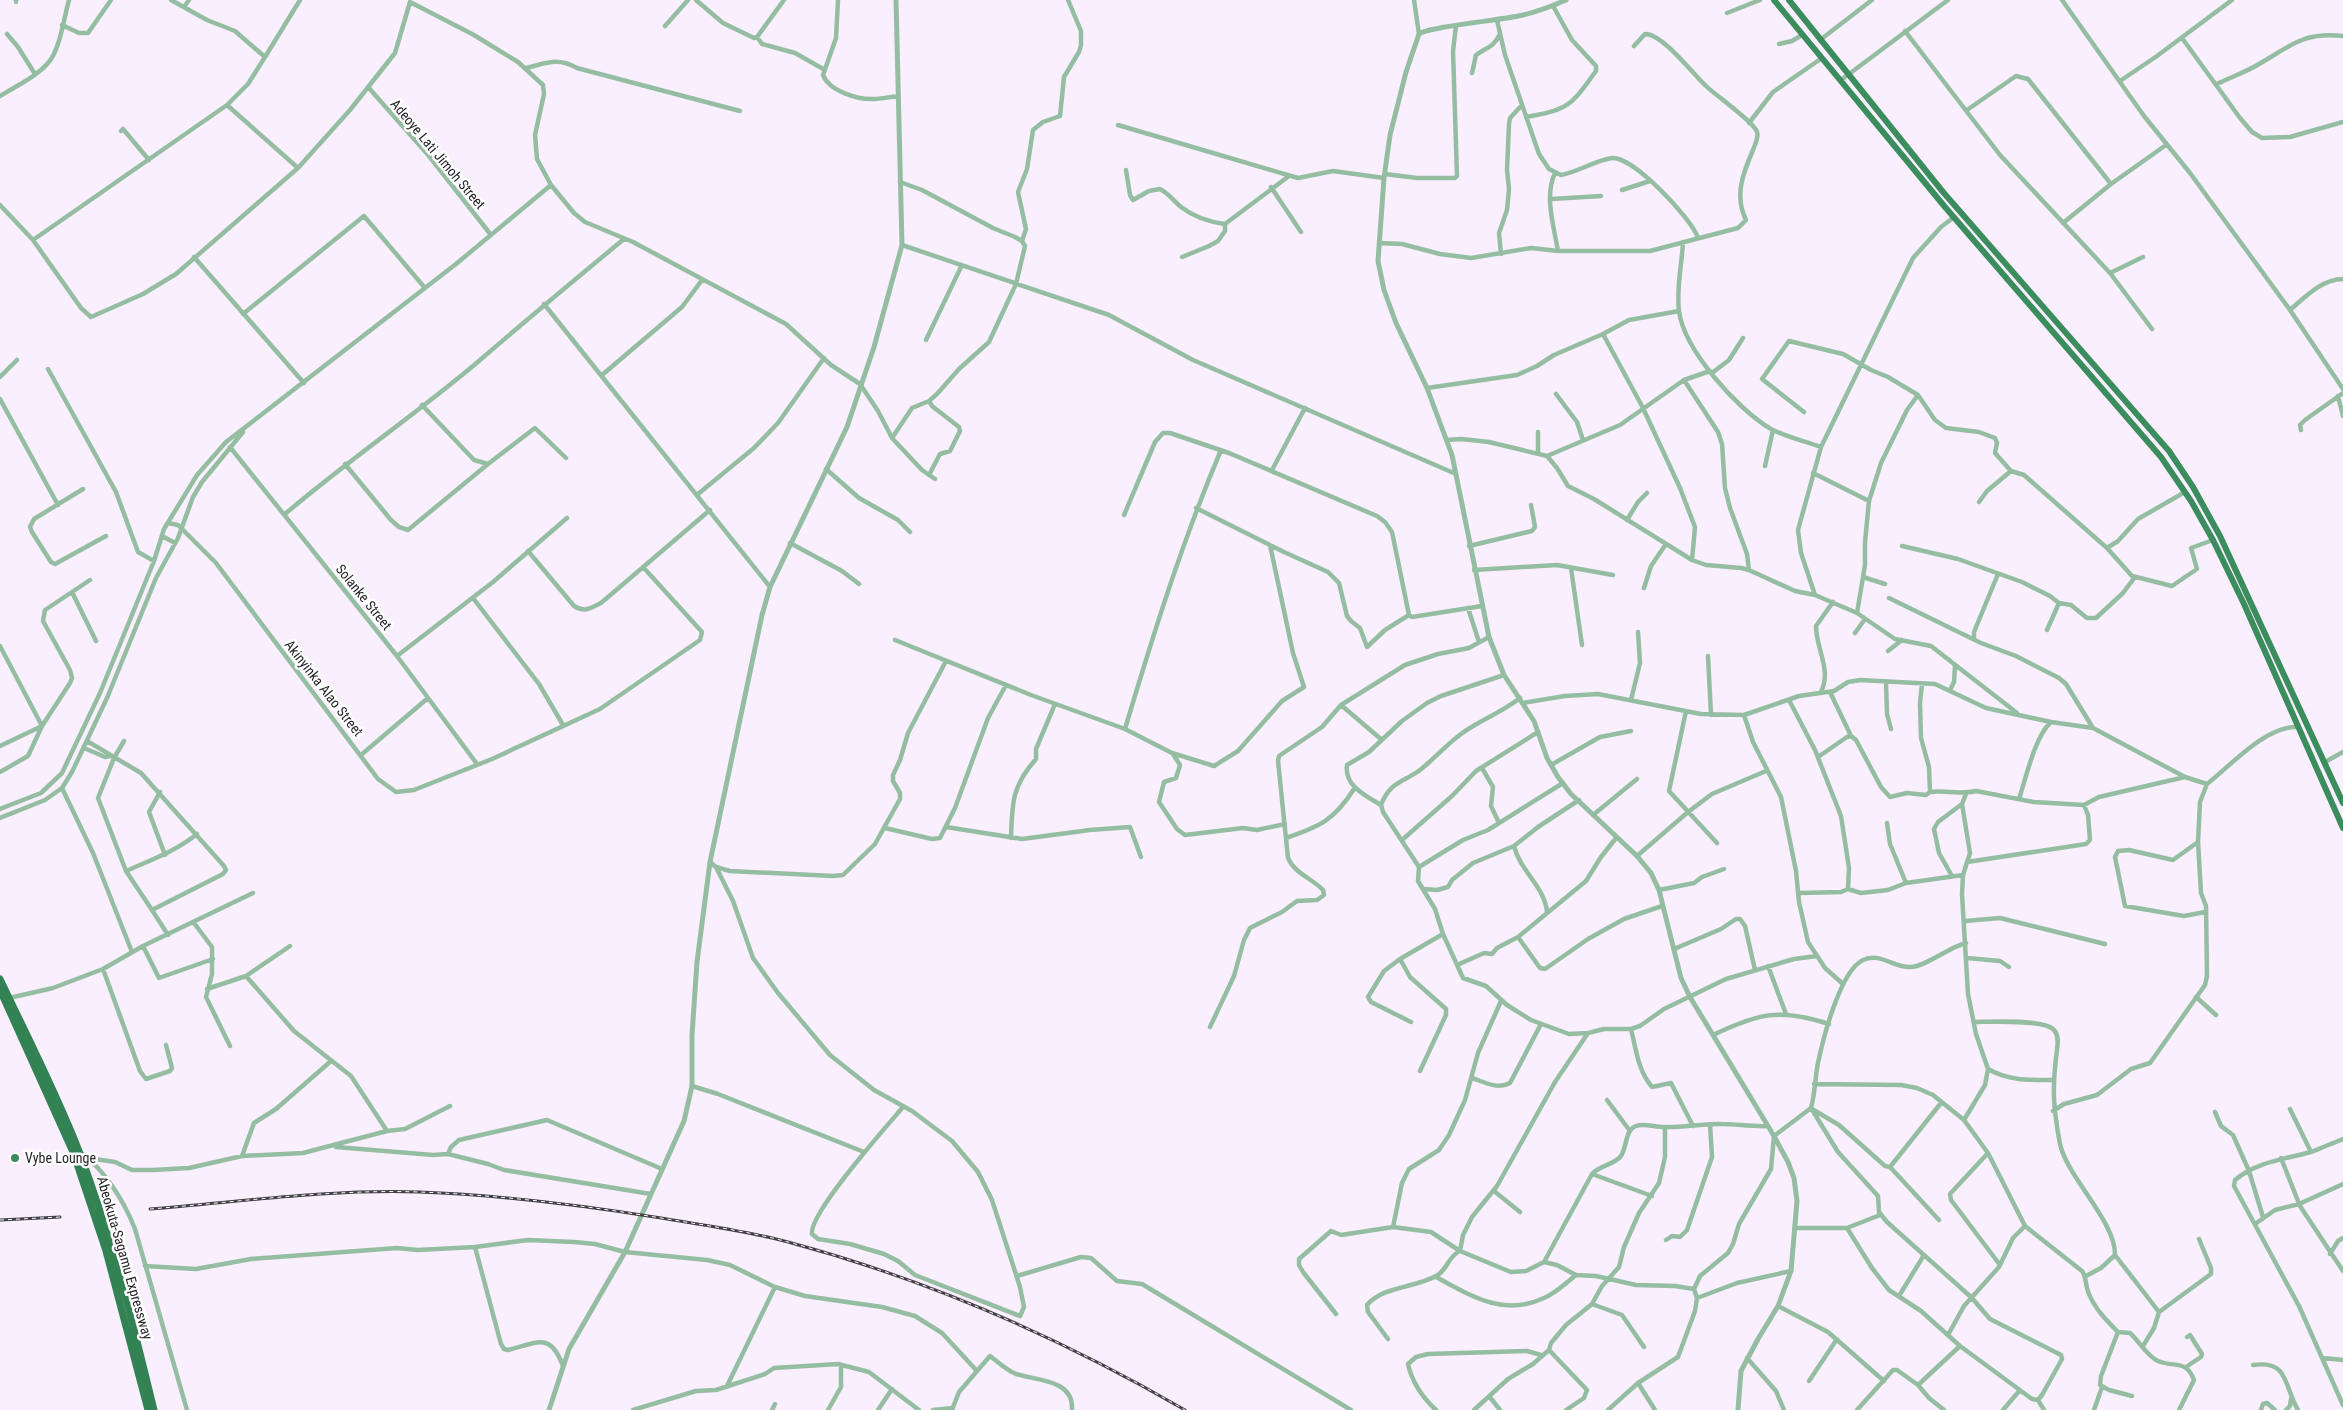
<svg xmlns="http://www.w3.org/2000/svg" width="2343" height="1410" font-family="'Roboto Condensed',sans-serif">
  <style>
    .lines { fill: none; stroke-linecap: round; stroke-linejoin: round }
    .minor { stroke: #95bda2; stroke-width: 4.5 }
    .tertiary { stroke: #95bda2; stroke-width: 5 }
    .primary { stroke: #3b8d5d; stroke-width: 6 }
    .trunk { stroke: #328254; stroke-width: 7 }
    .rail-casing { stroke: #433f45; stroke-width: 3 }
    .rail { stroke: #fff; stroke-width: 1; stroke-dasharray: 4; stroke-linecap: butt }
    .poi-dot { fill: #3a8b5c; stroke: #fff; stroke-width: 2 }
    .labels { text-anchor: middle; dominant-baseline: central; stroke-width: 5; stroke-linejoin: round; paint-order: stroke }
    .street-label { font-size: 14px; fill: #272429; stroke: #fff }
    .poi-label { font-size: 14px; fill: #272429; stroke: #fff; text-anchor: start }
  </style>
  <rect width="100%" height="100%" fill="#f9effe"/>
  <g class="lines">
    <path class="minor" d="M696 0 723 23 754 38 757 37 762 44 795 53 825 70
      M838 0 836 38 823 75C829 91 858 100 875 99 883 99 890 96 898 97
      M1414 0 1419 34
      M2062 0 2144 116 2190 173 2290 310 2343 389
      M16 2V0
      M184 7 189 0
      M1727 13 1760 0
      M1497 20 1505 55 1539 154 1549 169 1561 175C1578 172 1596 160 1612 158 1633 156 1692 219 1698 238
      M62 25 79 33H88L111 0
      M665 26 688 0
      M1905 31 2000 155 2110 273 2152 329
      M7 34 18 47 35 74
      M757 37 784 0
      M2182 38 2240 118 2252 132 2262 138 2290 137 2343 122
      M1820 40 1872 0
      M1779 44 1792 41 1802 35
      M265 57 300 0
      M526 68C547 63 557 57 577 68L740 111
      M1472 73 1476 55C1487 47 1494 47 1500 34
      M1841 80 1948 0
      M2120 81 2157 56 2232 0
      M2217 84C2231 77 2246 72 2259 64 2292 45 2303 32 2343 36
      M368 87 429 156 491 235
      M0 96C16 86 36 77 48 63 60 50 64 17 69 0
      M1967 110 2016 76 2028 79 2111 184
      M1526 117C1569 109 1570 107 1596 71V66L1572 40 1553 6
      M1749 123 1773 92 1822 58
      M1118 125 1298 178 1333 171 1384 178
      M121 131 123 129 149 160
      M298 168 350 110 395 53 410 2 474 35 518 62 543 85 544 94 535 135 537 159 551 185 574 213 585 222 633 242 786 324 831 365 860 384 878 411 892 438 922 470 935 479
      M1126 170 1130 195 1133 200 1149 191 1160 189C1168 193 1174 201 1181 207 1194 217 1209 222 1225 224L1289 176
      M1555 173C1544 196 1554 227 1558 251
      M1385 174 1417 178H1455L1457 176 1453 51 1456 26
      M1271 187 1301 232
      M1622 190 1650 181
      M1551 199 1601 196
      M0 205 33 240 227 105 248 84 265 57 235 31 207 20 171 0
      M2063 223 2111 184 2166 145
      M33 240 81 308 91 317 143 294 176 274 298 168 227 105
      M1022 241 1026 229 1018 192 1027 169 1033 130 1043 122 1060 116 1064 77 1079 52 1081 45V31L1068 0
      M1683 242C1682 265 1676 288 1679 311 1684 350 1738 410 1771 429 1786 437 1805 441 1821 447
      M1379 243 1402 244 1440 254 1471 258 1531 248 1558 251H1650L1738 228 1746 220C1734 196 1743 173 1753 150 1755 144 1759 138 1757 132 1755 123 1714 94 1706 86 1692 73 1663 34 1645 34L1634 46
      M902 245 1109 315 1193 360 1456 474
      M1501 254 1499 233 1507 210 1509 189 1507 170 1509 124 1510 118 1522 105
      M194 257 304 383
      M1182 257 1209 246 1218 241 1225 231V224
      M2110 273 2143 257
      M544 304 770 587
      M2290 310C2305 297 2322 279 2343 279
      M243 314 364 216 425 288
      M1603 334 1643 408 1680 488 1695 527 1692 560
      M926 340 961 267
      M48 369 116 492 138 552 154 561
      M1712 373 1729 360 1743 338
      M602 375 682 307 702 280
      M0 377 17 360
      M1684 380 1718 432 1722 444 1725 488 1730 508 1747 554 1749 570
      M1427 388 1517 375 1537 366 1554 355 1603 334 1629 320 1679 311
      M1556 394 1577 422 1583 440
      M2338 396 2343 416
      M0 399 58 505
      M929 401 932 406 959 427 960 431 950 451 940 454 929 475
      M422 405 474 460 488 464
      M1804 412 1762 379 1789 341 1843 354 1871 370 1888 377 1918 395 1935 420 1946 428 1979 432 1995 438 1997 443 1995 453 2011 471 2024 475 2107 548 2132 576 2172 586 2197 569 2191 548 2213 540
      M2301 430 2300 425 2305 420 2343 393
      M1538 432V453
      M892 438 912 408 929 401 937 394 959 369 989 342 1016 284 1025 246 1022 241 1015 237 993 228 922 190 900 182
      M1447 440 1461 439 1489 442 1547 456 1557 468 1568 486 1594 499 1692 560 1706 565 1741 568 1749 570 1795 591 1815 595 1857 613 1895 639 1931 646 2017 713
      M230 447 397 656 477 764
      M1547 456 1620 425 1684 380 1710 371
      M345 464 391 520 399 527 408 530 488 464 535 428 566 458
      M1765 466 1773 430
      M826 469 859 498 898 520 910 532
      M1272 470 1305 408
      M1813 473 1869 501
      M83 489 34 519 30 527 32 532 51 562 55 564 106 536
      M698 494 754 448 778 423 824 358
      M1979 502 1987 491 2011 471
      M1196 508 1284 552 1328 572 1339 583 1347 616 1351 621 1360 628 1367 647 1385 630 1409 615
      M285 514C346 462 412 417 473 366 523 323 573 281 624 239
      M1124 515 1155 442 1163 433H1170L1229 453 1377 516 1385 522 1392 532 1409 615
      M1627 520 1638 502 1647 493
      M168 523 178 525 216 563 378 779 396 792 414 790 492 759 600 709 700 640 702 632 643 567
      M162 536 175 543
      M790 543 842 571 859 584
      M1469 546 1532 531 1535 527 1531 505
      M1902 546 1958 559 2022 582 2050 596 2059 603 2047 630
      M2107 548 2118 541 2138 519 2185 492
      M528 551 574 606C585 613 591 608 601 603L710 510
      M1571 568 1582 645
      M1474 570 1557 565 1613 575
      M1863 577 1885 584
      M1644 588 1651 566 1666 544
      M72 592 96 641
      M1815 595 1801 553 1798 530 1821 447 1913 258 1941 227 1954 217
      M473 598 539 684 563 725
      M1889 598 1981 643 2016 656 2059 678 2066 684 2093 728
      M2059 603 2071 605 2087 618H2096L2123 593 2135 577
      M1468 608 1479 642
      M1857 613 1865 565V542L1869 501 1881 463 1907 410 1918 395
      M1409 615 1412 617 1482 606
      M1855 633 1865 619
      M1974 639V632L1998 574
      M895 640 1031 695 1125 729 1172 753 1214 766 1238 751 1282 701 1304 687 1293 653 1270 545
      M0 646 42 726 28 756 0 772
      M1888 651 1902 640
      M397 656 493 582 567 518
      M1708 656 1711 715
      M1886 682 1887 714 1891 729
      M1950 690 1954 682 1955 666
      M1821 692C1832 670 1816 649 1816 626L1833 602
      M1830 692 1851 736 1856 740 1881 787 1890 797 1907 793 1926 795 1930 792 1929 767 1921 738 1920 703 1922 684
      M1520 698C1501 713 1480 720 1461 734 1446 745 1434 759 1420 770 1402 783 1390 782 1381 805L1383 812 1419 867 1418 881 1435 909 1443 934 1463 978 1486 986 1507 1005 1531 1020 1569 1034 1588 1033 1604 1029H1631L1640 1026 1664 1009 1726 979 1794 959 1817 956
      M1631 700 1640 663 1638 632
      M1789 700 1815 750 1841 816 1849 868 1848 889
      M1523 703 1565 696 1598 694 1701 714 1744 715 1799 696 1834 691 1848 682 1860 680 1935 684 1986 708 2051 722 2093 728 2185 777 2207 784C2231 765 2265 727 2296 727
      M1341 705 1382 740
      M1686 711 1669 791 1717 843
      M1744 715 1753 742 1781 797 1796 871 1799 902 1808 942 1825 968 1843 984
      M1125 729C1153 635 1182 542 1221 450
      M87 741 141 773 224 866 226 870 223 874 152 910 168 935
      M124 741 114 758 98 798 126 871 152 910
      M0 746 42 726 70 683 72 678 70 670 43 621 45 610 90 580
      M84 748 105 757 110 756
      M1173 754 1180 765 1176 778 1164 782 1159 802 1177 829 1185 835 1243 828 1257 830 1285 824
      M361 755 428 698
      M1818 757 1847 737 1851 736
      M2325 762 2343 752
      M1551 765 1600 737 1631 731
      M1482 768 1493 787 1491 806 1499 823
      M62 788 93 853 132 952
      M160 792 149 812 165 855
      M1930 792C1946 790 1960 795 1976 791L2034 802 2084 805 2099 797 2185 777
      M2019 799C2026 778 2035 736 2051 722
      M1381 805C1366 796 1344 786 1347 765L1369 752 1402 721 1427 703 1441 696 1504 675
      M0 809 41 793 62 773 100 693 154 561 164 529 197 475 226 442 456 264 551 185
      M1593 815 1637 779
      M0 818 45 800 62 788 72 772 107 698 156 578 178 538 193 497 202 482 243 432
      M1887 823 1890 844 1906 883
      M946 827 1022 839 1090 830 1130 827 1141 857
      M885 828 932 839 940 838 955 808 988 718 1006 685
      M1011 838C1012 803 1012 786 1036 759V749L1055 704
      M1286 838C1321 826 1334 820 1354 789
      M1402 840 1452 796 1476 771 1538 732
      M2198 842 2173 860 2129 850 2118 851 2115 857 2125 906 2184 916 2205 912
      M1514 846C1520 871 1545 887 1547 912
      M1637 856 1688 812 1712 794 1766 771
      M710 862 716 867 733 901 753 958 778 993 830 1055 874 1090 912 1111 952 1141 978 1172 992 1200 1020 1287 1024 1307 1020 1316 915 1275 898 1261 884 1254 850 1244 818 1239 812 1234C809 1213 887 1126 903 1107
      M1967 862 2086 844 2090 840 2088 815 2084 805
      M716 867 730 871 833 876 843 875 875 844 900 799V793L893 781V775L900 760 908 733 946 661
      M1419 867 1463 840 1488 830 1563 783
      M126 871C151 860 176 851 197 834
      M1952 876 1939 853 1934 829 1938 822 1962 804
      M1424 889 1437 890 1448 887 1452 880 1473 863 1514 846 1538 827 1579 800
      M1659 890 1694 883 1702 877 1724 869
      M1800 893 1841 892 1848 889 1861 893 1888 890 1906 883 1963 875
      M1965 921 2000 918 2105 944
      M194 923 212 947V974L206 997 230 1046
      M1518 937 1540 968 1545 969 1588 939 1624 919 1662 906
      M143 946 159 978 213 959
      M1674 949 1721 929 1736 919H1740L1745 926 1755 970
      M1967 958 2000 961 2009 967
      M1400 959 1410 977 1446 1009V1015L1420 1071
      M1457 965 1484 953 1492 954 1497 948 1518 937 1586 881 1601 857 1616 838
      M1768 966 1786 1014
      M103 969 140 1071 146 1079 170 1071 172 1068 166 1045
      M246 976 294 1031 351 1076 387 1131
      M207 989 246 976 290 946
      M2196 997 2216 1015
      M9 998 53 988 103 969 143 946 253 893
      M1501 1001 1478 1053 1465 1100 1449 1135 1439 1150 1409 1169 1402 1183 1393 1227 1431 1232 1460 1251 1511 1272 1526 1271 1544 1262 1592 1174C1600 1165 1614 1165 1621 1156 1627 1147 1625 1130 1636 1126 1644 1123 1655 1127 1663 1127 1683 1128 1702 1123 1721 1124 1737 1124 1752 1127 1768 1126
      M1411 1022 1371 1002 1368 997 1384 971 1400 959 1443 934
      M1974 1022C1990 1022 2042 1019 2053 1029 2059 1034 2058 1043 2057 1050 2052 1087 2053 1107 2060 1144 2067 1177 2116 1222 2115 1255L2101 1268 2086 1276
      M1210 1027 1234 976 1244 940 1250 928 1282 912 1297 901 1317 900 1324 895 1323 890C1313 879 1294 873 1288 858L1278 761 1279 756 1322 727 1341 705 1405 665 1438 654 1469 648 1489 637
      M1631 1029C1636 1049 1638 1071 1652 1087L1671 1083 1693 1126
      M1713 1035C1759 1013 1780 1008 1829 1024
      M1988 1069C2009 1081 2029 1080 2053 1080
      M1472 1078C1484 1082 1498 1090 1510 1083L1541 1024
      M1814 1084 1901 1085 1917 1088 1933 1095 1964 1120 1988 1153 2025 1226 2082 1271C2087 1278 2085 1286 2089 1294 2095 1309 2107 1321 2118 1332L2130 1333C2139 1341 2147 1356 2158 1361 2175 1368 2186 1359 2194 1380L2179 1410
      M692 1086 718 1094 864 1152
      M1607 1100 1630 1131
      M1811 1108 1838 1152 1878 1196 1879 1212 1887 1222 1971 1297 1990 1319 2061 1355 2062 1359 2042 1395 2038 1400 2032 1399 1960 1346 1921 1311 1889 1290 1872 1268 1847 1228
      M1812 1109 1839 1125 1885 1166 1890 1167 1941 1103
      M2290 1109 2311 1152
      M2053 1111 2064 1104 2097 1095 2131 1069 2150 1063 2205 985 2207 976 2206 906 2201 893 2198 842 2200 802 2207 784
      M2215 1112 2221 1126 2233 1135 2249 1171 2263 1217
      M1964 1120 1985 1085 1988 1069 1976 1034 1968 994 1962 894 1963 875 1970 853 1962 804 1966 794
      M2343 1139C2332 1143 2322 1148 2311 1152 2285 1159 2256 1162 2235 1180L2234 1186 2299 1306 2343 1405
      M336 1147 433 1155 448 1154 451 1147 459 1140 547 1120 662 1169
      M80 1152C105 1170 124 1201 135 1229L187 1410
      M1988 1153 1950 1194 1951 1200 2000 1265
      M448 1154 488 1164 504 1170 651 1194
      M242 1156 254 1123 276 1109 331 1061
      M88 1158 115 1162 132 1170H153L189 1168 242 1156 303 1153 387 1131 405 1129 450 1106
      M2281 1158 2300 1206 2343 1271
      M1890 1167 1939 1220
      M1592 1174 1652 1196
      M1494 1191 1520 1212
      M2255 1224 2275 1210 2299 1204 2343 1184
      M1795 1228H1847L1880 1215
      M1666 1240 1672 1236 1680 1237 1687 1230 1712 1157 1710 1124
      M475 1247 501 1344 504 1349 508 1350C537 1343 550 1331 563 1366
      M1460 1251 1463 1235 1472 1217 1497 1186 1555 1082 1588 1033
      M2330 1254 2338 1241 2343 1238
      M2115 1255 2159 1312 2154 1328 2143 1346
      M1544 1262 1557 1265 1576 1275 1596 1276 1636 1285 1675 1286 1694 1289
      M145 1266 196 1269 251 1259 397 1248 418 1250 475 1247 528 1240 574 1242 595 1244 625 1252 707 1260 730 1265 775 1287 805 1296 882 1307 915 1316 942 1333 977 1371
      M1017 1276 1081 1257 1091 1258 1117 1281 1142 1284 1351 1410
      M1436 1277C1471 1296 1504 1317 1544 1298 1556 1293 1566 1283 1576 1275
      M1899 1296 1924 1255
      M1697 1298 1737 1283 1791 1271
      M1592 1304 1622 1315 1644 1347
      M1778 1306 1828 1332 1884 1381
      M2159 1312 2211 1274V1268L2199 1239
      M1336 1314 1303 1272 1299 1265V1259L1331 1231 1341 1235 1393 1227
      M2118 1332 2101 1376 2100 1385 2109 1390 2132 1396
      M1948 1335 1964 1306 1999 1267 2013 1238 2025 1226
      M1388 1339 1368 1312 1367 1305C1383 1286 1415 1288 1436 1276 1447 1271 1448 1256 1460 1251
      M1549 1350 1587 1390 1584 1398 1566 1410
      M1747 1358 1776 1391 1784 1410
      M2323 1358 2343 1360
      M2253 1365C2289 1360 2283 1384 2298 1410
      M2186 1367 2201 1357 2202 1354 2190 1335 2187 1337
      M1809 1381 1837 1339
      M1638 1383 1655 1410
      M1918 1385 1929 1398 1944 1410
      M727 1386 775 1287
      M1489 1396 1500 1410
      M2038 1400 2044 1410
      M633 1410 696 1391 716 1390 765 1374 774 1368 838 1364 869 1372 919 1410
      M772 1410 775 1404
      M828 1410 841 1387V1365
      M878 1410 892 1389
      M933 1410 953 1408
      M952 1410 959 1392 990 1356C998 1362 1006 1370 1016 1374 1037 1381 1074 1379 1072 1410
      M1436 1410C1423 1398 1412 1382 1408 1364L1416 1357 1428 1354 1527 1351 1541 1355
      M1474 1410 1508 1379 1533 1364 1549 1350 1551 1343 1566 1325 1592 1304 1602 1286 1619 1267 1624 1247 1639 1213 1659 1183 1665 1157V1128
      M1608 1410 1638 1383 1678 1357 1695 1311 1697 1298 1694 1289 1700 1276 1728 1253 1733 1244 1739 1224 1771 1169 1774 1136 1811 1108C1815 1094 1815 1078 1818 1063 1823 1039 1840 971 1863 960 1880 952 1894 968 1911 967 1925 967 1949 947 1966 943
      M1857 1410 1893 1370H1897L1918 1385 1960 1346
      M2003 1410 2020 1390
      M2094 1410 2102 1387
      M2261 1410 2263 1404 2267 1403 2275 1410
      M2286 1410 2290 1406 2291 1399"/>
    <path class="tertiary" d="M1566 0C1550 7 1535 13 1518 16 1501 20 1427 27 1419 34L1406 72 1390 135 1384 178 1378 261 1384 290 1396 323 1427 388 1452 455 1489 637 1504 675 1534 721 1547 758 1558 777 1571 794 1637 856 1651 873 1659 890 1681 978 1690 997 1774 1136 1788 1162 1794 1178 1797 1201 1791 1271 1778 1306 1758 1339 1741 1371 1738 1410
      M549 1410 569 1349 625 1252 684 1121 692 1086V1035L697 962 710 862 762 615 770 587 847 427 874 347 902 245 896 0"/>
    <path class="primary" d="M1774 0 1945 207 2161 457 2191 501 2213 540 2244 604 2343 828
      M1789 0 1943 192 2169 451 2193 487 2220 536 2343 803"/>
    <path class="trunk" d="M0 979C27 1036 56 1092 79 1151 111 1235 133 1323 154 1410
      M0 990 73 1152 106 1251 148 1410"/>
    <g class="rail-casing">
      <path id="rail" d="M150 1209C239 1202 330 1189 419 1192 500 1195 581 1205 661 1218 703 1225 747 1231 788 1242 926 1279 1061 1338 1185 1410
        M0 1220 60 1217"/>
    </g>
    <use href="#rail" class="rail"/>
  </g>
  <circle class="poi-dot" cx="15" cy="1158" r="5"/>
  <g class="labels">
    <g class="street-label">
      <text transform="translate(438 154) rotate(50)">Adeoye Lati Jimoh Street</text>
      <text transform="translate(364 597) rotate(51)">Solanke Street</text>
      <text transform="translate(324 688) rotate(52)">Akinyinka Alao Street</text>
      <text transform="translate(125 1258) rotate(74)">Abeokuta-Sagamu Expressway</text>
    </g>
    <g class="poi-label">
      <text x="25" y="1158">Vybe Lounge</text>
    </g>
  </g>
</svg>
